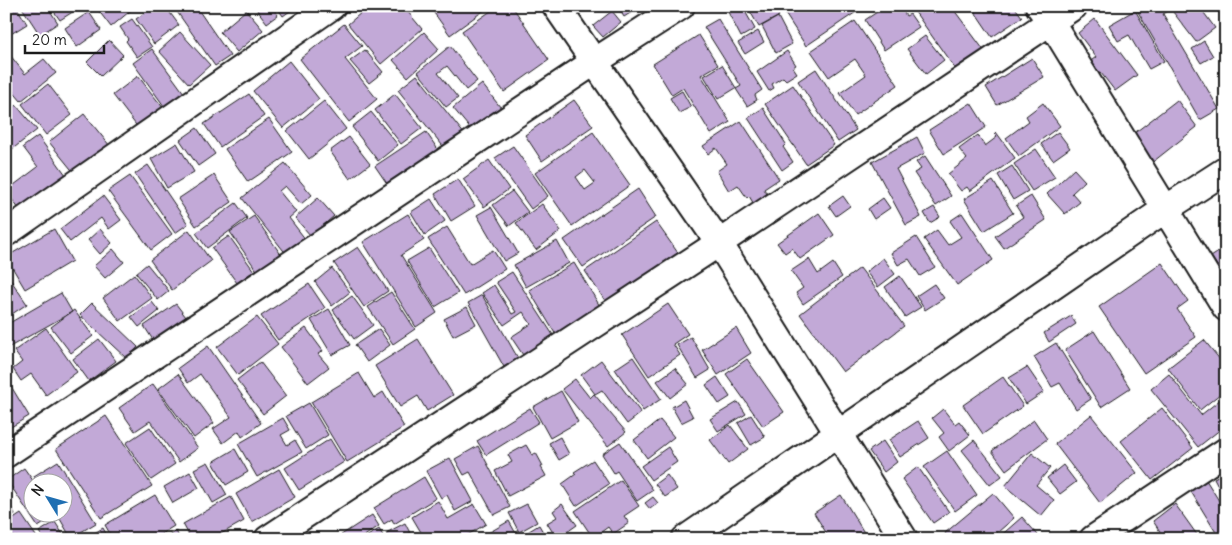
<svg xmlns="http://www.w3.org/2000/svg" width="1232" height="545" font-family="Delius,sans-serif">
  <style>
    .building { fill: #c2a9d7; stroke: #1c1c1c; fill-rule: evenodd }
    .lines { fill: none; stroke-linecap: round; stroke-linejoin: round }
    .minor-casing { stroke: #1c1c1c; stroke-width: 30 }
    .minor { stroke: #fff; stroke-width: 26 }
  </style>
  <rect width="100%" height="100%" fill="#fff"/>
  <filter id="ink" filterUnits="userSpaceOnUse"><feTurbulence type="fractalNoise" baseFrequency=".02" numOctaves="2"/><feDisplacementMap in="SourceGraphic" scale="10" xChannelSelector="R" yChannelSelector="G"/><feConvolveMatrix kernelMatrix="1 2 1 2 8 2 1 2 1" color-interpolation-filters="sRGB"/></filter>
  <g filter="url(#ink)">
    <path class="building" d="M16 6 27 24 6 37V12Z
      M21 6H47L58 23 40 35Z
      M50 6H82L60 20Z
      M95 6H136L111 27Z
      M154 6H165L179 25 154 44 136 19Z
      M173 6H199L197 8 230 56 215 66Z
      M254 6H271L278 15 267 23Z
      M276 6H297L283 16Z
      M369 6H403L422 29 381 64 348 24Z
      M429 6H490L450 35Z
      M498 6H512L549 60 504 92 462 31Z
      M617 6H633L635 10 624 17Z
      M738 6H742L755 29 741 37 728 12Z
      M747 6H774L779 16 759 27Z
      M780 6H865L806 46Z
      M886 6H900L906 16 910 14 919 27 884 50 865 20Z
      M923 6H951L986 53 958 73 915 12Z
      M977 6H1014L1022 17 992 37 973 9Z
      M1143 6H1177L1163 14 1219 109 1200 120 1137 10Z
      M1181 6H1199L1215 28 1196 42 1173 12Z
      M246 10 263 30 237 52 220 32Z
      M1135 10 1164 61 1149 69 1129 35 1118 41 1109 25Z
      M612 11 621 22 603 37 593 26Z
      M89 12 101 30 77 47 65 28Z
      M778 17 792 44 776 53 762 26Z
      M132 19 152 47 137 57 126 41 128 39 120 27Z
      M718 19 762 90 755 95 757 100 747 106 736 89 741 86 704 27Z
      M1095 19 1137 75 1115 91 1101 73 1092 80 1083 67 1096 57 1078 33Z
      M855 21 898 85 855 115 840 93 866 75 855 59 829 77 811 51Z
      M344 24 362 46 345 59 377 99 349 122 300 59Z
      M758 31 764 42 745 54 738 43Z
      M180 32 210 65 189 84 159 51Z
      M424 32 439 49 408 77 393 60Z
      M699 35 718 65 701 75 730 122 711 134 683 88 672 95 653 64Z
      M925 36 944 60 926 74 907 49Z
      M1226 37V50L1219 42Z
      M109 40 123 55 101 76 87 62Z
      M1204 41 1213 56 1201 63 1192 49Z
      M450 46 477 81 466 90 447 66 438 73 458 98 446 107 418 72Z
      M152 49 184 93 164 106 133 63Z
      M365 50 383 72 369 83 350 61Z
      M787 51 796 65 793 67 797 73 786 80 783 77 772 84 774 88 769 91 757 72Z
      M10 55 25 74 44 59 56 73 21 101 6 83V58Z
      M1032 58 1044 77 997 105 986 87Z
      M289 61 319 99 283 128 253 91Z
      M722 65 736 88 718 99 704 76Z
      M816 69 856 130 838 142 798 81Z
      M417 75 465 135 446 150 398 90Z
      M138 76 164 109 139 129 113 95Z
      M48 84 72 115 46 135 22 104Z
      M482 84 501 108 473 132 453 108Z
      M793 85 834 145 806 164 765 104Z
      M682 91 691 107 679 113 670 98Z
      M249 94 264 116 220 147 204 124Z
      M395 94 422 128 401 144 375 110Z
      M574 100 593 126 542 161 525 135Z
      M1177 100 1197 127 1149 165 1128 138Z
      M324 101 346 129 309 159 287 131Z
      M971 103 986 127 944 154 929 130Z
      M1043 103 1060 126 1019 156 1006 138 1029 121 1026 116Z
      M16 105 37 130 6 154V113Z
      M763 108 786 144 783 147 793 162 782 170 748 118Z
      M371 112 398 145 378 161 352 127Z
      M84 114 110 146 75 174 49 142Z
      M269 119 292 152 248 182 225 149Z
      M741 121 779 179 764 189 769 197 755 206 749 196 747 198 738 185 729 191 717 171 727 164 716 148 708 154 703 146Z
      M197 128 215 154 198 166 180 140Z
      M426 132 441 154 390 188 375 166Z
      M593 132 630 185 572 226 535 173ZM585 170 595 183 585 190 576 177Z
      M996 132 1015 158 970 191 967 187 961 191 948 174 967 159 959 149 978 135 985 146 997 137 994 134Z
      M1058 132 1070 148 1053 160 1041 144Z
      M38 136 66 175 19 209 6 191 38 167 23 147Z
      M349 137 370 164 350 179 330 151Z
      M917 137 925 153 896 169 921 217 906 225 872 162Z
      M177 143 194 172 167 188 151 159Z
      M513 146 548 196 531 209 495 158Z
      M1036 149 1055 177 1032 191 1014 164Z
      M925 156 951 196 936 206 914 173 921 169 916 162Z
      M489 160 509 189 484 207 463 179Z
      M285 163 312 195 301 204 285 186 279 191 296 212 289 218 306 240 287 255 242 198Z
      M148 165 188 224 175 233 135 174Z
      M1012 166 1028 191 1013 200 998 175Z
      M1074 169 1085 181 1072 193 1080 202 1065 214 1047 194Z
      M214 175 232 202 196 226 178 199Z
      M130 176 172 234 151 250 108 191Z
      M458 179 475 206 451 221 435 194Z
      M993 181 1013 213 984 231 964 199Z
      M638 189 656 217 583 267 564 240Z
      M512 191 528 212 509 226 493 205Z
      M103 196 121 220 109 229 101 218 70 242 60 229Z
      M843 196 850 206 836 216 829 206Z
      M1031 196 1046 220 1004 248 995 236 1023 217 1016 206Z
      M318 198 334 216 311 236 295 218Z
      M883 198 890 208 874 219 868 209Z
      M431 199 445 221 425 235 411 212Z
      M236 203 247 218 207 248 196 233Z
      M542 204 561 231 536 250 516 223Z
      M491 207 518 253 504 261 477 215Z
      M934 207 940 217 930 223 924 213Z
      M819 213 834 235 800 259 792 248 785 253 777 243Z
      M962 213 993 260 957 285 924 239 937 230 948 245 961 237 950 221Z
      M408 214 424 240 401 255 437 313 416 327 363 242Z
      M254 216 282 256 258 272 230 232Z
      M656 222 678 253 606 302 585 271Z
      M447 227 470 264 493 250 505 269 464 295 428 239Z
      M54 229 72 261 25 289 6 257Z
      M100 229 112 243 100 254 88 240Z
      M189 230 211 261 172 290 150 260Z
      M229 236 254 271 237 283 212 248Z
      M916 237 935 267 920 276 909 259 898 265 891 253Z
      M557 241 569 263 526 287 514 265Z
      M358 247 388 291 364 307 334 263Z
      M1226 247V278L1211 257Z
      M429 248 458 293 435 307 407 261Z
      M113 249 124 262 105 278 94 266Z
      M883 258 895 274 878 287 866 272Z
      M809 259 818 274 833 263 842 277 803 304 796 293 803 288 791 271Z
      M574 263 601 308 556 335 529 290Z
      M1162 263 1188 301 1177 309 1196 337 1144 373 1099 307Z
      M147 264 169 291 158 300 136 273Z
      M332 268 350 292 332 306 315 282Z
      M860 268 904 326 843 372 800 314Z
      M512 272 555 338 525 358 511 337 531 324 523 312 504 325 482 293 494 285 512 314 516 312 496 282Z
      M6 273 27 304 6 318Z
      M134 274 152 298 120 321 103 298Z
      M900 276 921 307 905 317 885 287Z
      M309 284 325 308 278 340 261 316Z
      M934 284 944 298 925 310 916 296Z
      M391 292 415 329 393 344 368 307Z
      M61 293 72 312 6 349V325Z
      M482 295 519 360 504 367 468 303Z
      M352 296 373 325 354 339 333 310Z
      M152 302 159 311 139 327 131 317Z
      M92 303 138 347 127 359 80 315Z
      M176 304 186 317 153 340 144 326Z
      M668 304 688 334 673 344 680 355 649 376 622 335Z
      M467 307 476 324 453 336 444 319Z
      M329 309 350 345 332 355 311 320Z
      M74 310 93 336 71 353 51 327Z
      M1071 316 1076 324 1049 342 1044 333Z
      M257 317 278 344 238 375 217 347Z
      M46 328 77 372 46 395 31 374 21 381 13 369 22 362 14 351Z
      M306 328 323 351 318 354 329 367 308 383 281 347Z
      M736 328 751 353 718 375 702 350Z
      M379 329 390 345 367 362 355 345Z
      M1094 331 1130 388 1101 407 1065 350Z
      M691 337 710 370 697 378 677 345Z
      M99 339 116 361 89 381 73 359Z
      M418 339 453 395 427 411 418 396 400 407 375 366Z
      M1204 340 1226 367V389L1200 410 1168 368Z
      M1056 343 1091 399 1076 409 1060 383 1052 387 1034 357Z
      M208 346 261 423 242 437 239 431 223 443 213 429 231 417 200 374 188 383 178 368Z
      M633 357 661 399 643 411 615 369Z
      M747 359 784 412 763 426 726 374Z
      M601 360 641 413 627 424 602 390 595 394 581 375Z
      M260 362 286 396 263 414 237 380Z
      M1027 367 1044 392 1026 404 1009 378Z
      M675 368 688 384 670 398 657 381Z
      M359 373 374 398 383 392 404 427 347 462 311 402Z
      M178 374 214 423 194 438 158 389Z
      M1169 374 1201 415 1226 395V425L1198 447 1151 389Z
      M717 377 730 397 719 404 706 385Z
      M1003 377 1023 406 983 434 963 405Z
      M6 378 29 416 6 430Z
      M575 379 590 398 594 394 626 432 608 446 562 389Z
      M153 384 198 448 179 462 150 421 135 431 119 408Z
      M561 391 578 422 550 438 533 407Z
      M684 400 693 417 681 423 672 407Z
      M738 402 746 414 718 431 710 419Z
      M309 403 328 435 306 449 286 416Z
      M530 408 539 422 486 455 477 441Z
      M1162 408 1193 448 1152 480 1121 441Z
      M943 409 955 424 959 421 970 435 949 451 939 437 944 433 932 418Z
      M751 415 765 437 751 445 738 423Z
      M1091 415 1137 473 1100 503 1055 444Z
      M106 416 152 486 101 518 56 449Z
      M283 418 290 430 281 435 287 445 295 440 302 452 257 477 238 444Z
      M660 420 674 437 647 458 634 440Z
      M1034 420 1047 439 1006 470 992 451Z
      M918 421 929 438 900 457 889 440Z
      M730 425 748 449 728 464 710 440Z
      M150 427 175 464 151 480 126 443Z
      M560 437 569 454 559 460 549 443Z
      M330 439 344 462 299 490 285 468Z
      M974 440 1002 476 990 485 962 450Z
      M883 441 897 462 884 472 869 451Z
      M620 442 653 490 637 501 617 471 614 473 602 454Z
      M526 445 532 455 536 453 543 466 541 467 546 476 508 496 495 471 512 462 508 455Z
      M478 446 510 507 494 515 470 472 464 475 455 459Z
      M668 447 677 462 651 480 641 466Z
      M235 449 248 472 226 485 213 462Z
      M947 451 977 495 955 511 924 467Z
      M1032 453 1050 468 1036 485 1054 500 1041 516 1005 486Z
      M450 458 473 501 455 511 447 495 441 498 426 471Z
      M593 460 609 484 576 506 562 484 576 474 574 472Z
      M58 461 96 523 71 538 56 512H62V482H37L34 476Z
      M208 462 227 495 213 503 194 469Z
      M1063 465 1076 482 1060 494 1047 478Z
      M918 467 949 512 933 523 902 479Z
      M24 468 34 482 32 512H53L56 516 38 527 7 480Z
      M279 469 295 497 252 522 236 494Z
      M190 472 199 488 173 503 164 487Z
      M1226 472V494L1223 495 1214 478Z
      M667 475 677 489 665 497 655 484Z
      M424 477 436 498 394 524 392 519 384 524 374 508Z
      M621 480 639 506 624 516 629 523 613 534 608 527 593 538 575 511Z
      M1206 480 1226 512V539H1220L1190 490Z
      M993 493 1014 518 990 539H949L945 533Z
      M155 495 174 526 153 539H113L105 525Z
      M841 495 868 539H830L814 513Z
      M231 497 244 521 212 539H191L183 524Z
      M653 497 658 503 650 509 645 503Z
      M8 501 15 514 6 519V502Z
      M438 501 448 519 474 504 486 524 461 539H449L447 535 440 539H425L412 517Z
      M527 504 537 522 519 532 509 513Z
      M562 504 577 525 557 539 547 523 557 517 553 511Z
      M1175 504 1200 539H1165L1153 521Z
      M21 514 38 539H18L17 537 14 538 6 527V524Z
      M372 515 379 526 360 539H335Z
      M1022 517 1038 535 1033 539H997Z
      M509 521 519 539H478Z
      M55 522 66 539H44L39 532Z
      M405 523 413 539H389L386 533Z
      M539 525 547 539H522L521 536Z
      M103 528 109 539H93L91 535Z
      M379 529 385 539H367L366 537Z
      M176 531 180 539H163Z
      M582 532 586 539H571Z"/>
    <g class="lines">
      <g class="minor-casing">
        <path id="minor" d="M556 6 719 243 904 539
          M1039 6 1051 22 1226 308
          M6 233 332 6
          M6 454 594 62 681 6
          M268 539 719 243 1074 6
          M685 539 1164 210 1226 170
          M1093 539 1226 451"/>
      </g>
      <use href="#minor" class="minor"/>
    </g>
  </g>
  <rect width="1232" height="545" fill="none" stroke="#fff" stroke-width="25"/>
  <rect x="12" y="12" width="1207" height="520" fill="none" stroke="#1c1c1c" stroke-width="2" filter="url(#ink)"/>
  <g transform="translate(48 498) rotate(307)"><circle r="24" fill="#ffffff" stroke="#a4a4a4"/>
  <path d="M0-4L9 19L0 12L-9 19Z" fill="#1f6fb2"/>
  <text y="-8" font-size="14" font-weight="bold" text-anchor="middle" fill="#1c1c1c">N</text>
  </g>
  <path d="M25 45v8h79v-8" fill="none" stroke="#1c1c1c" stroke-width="2.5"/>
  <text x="32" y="45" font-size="15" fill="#1c1c1c" stroke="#ffffff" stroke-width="4" paint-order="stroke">20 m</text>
</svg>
